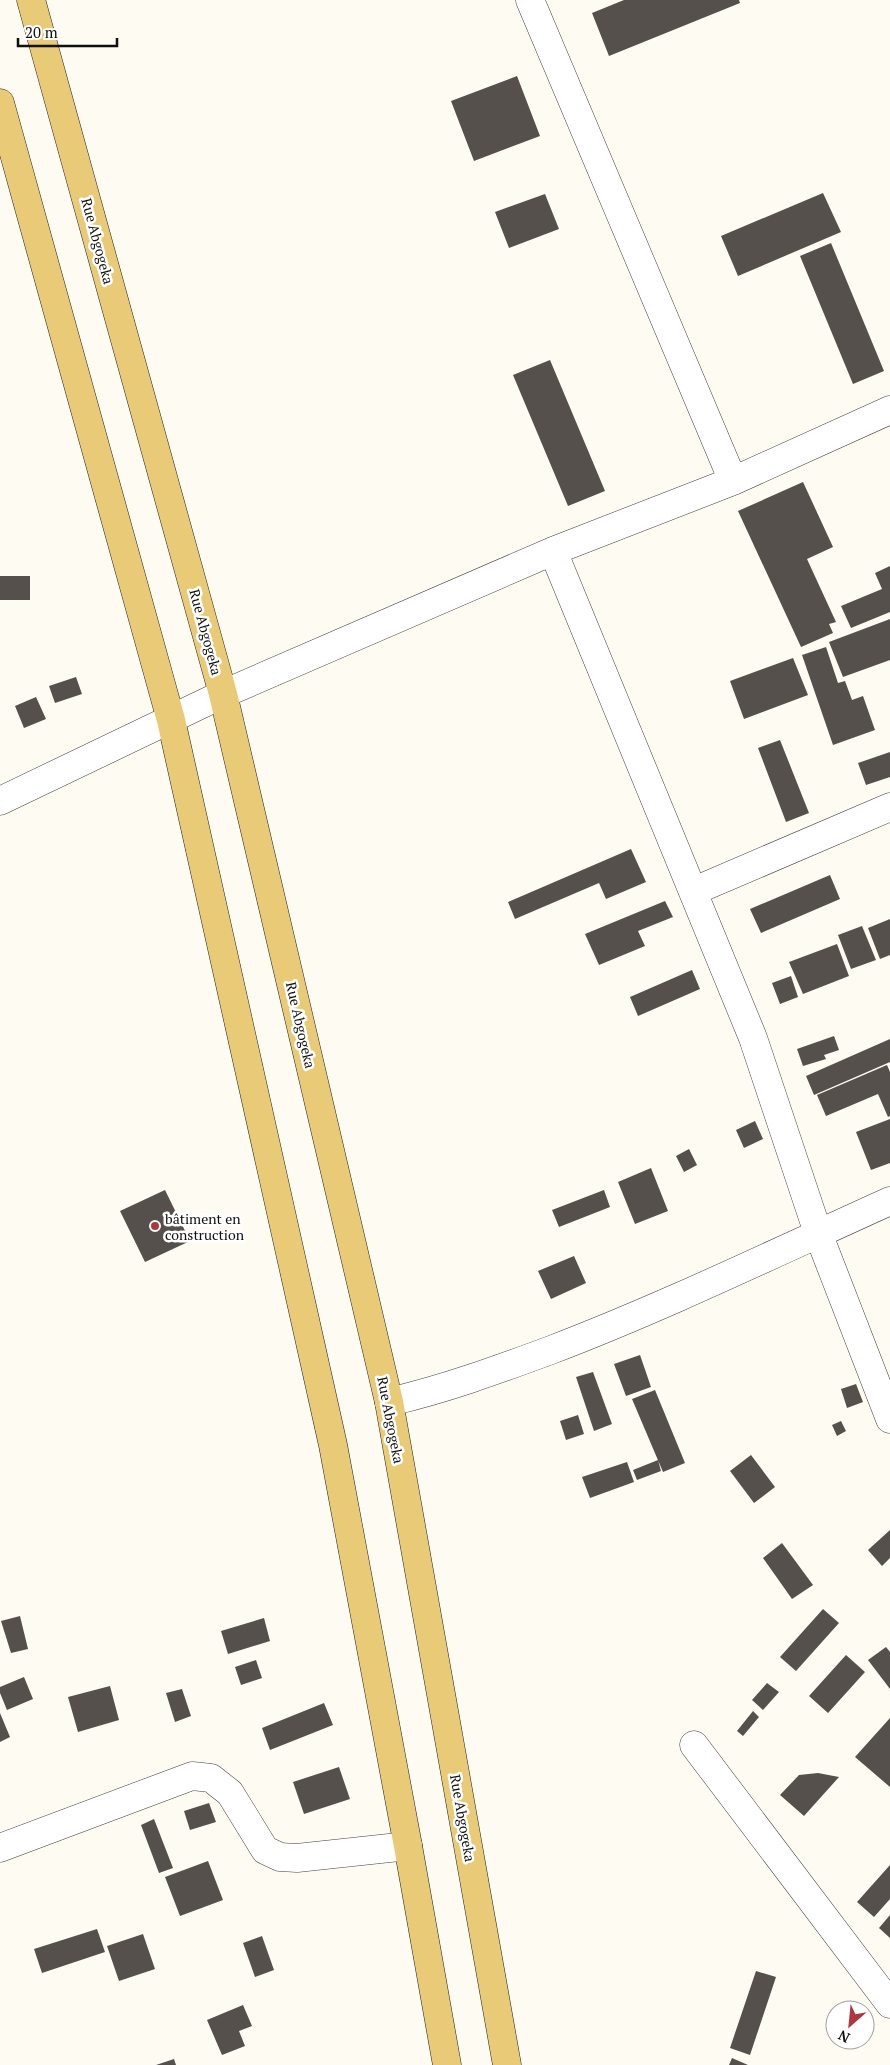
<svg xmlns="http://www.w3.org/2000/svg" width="890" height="2065" font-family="'PT Serif',serif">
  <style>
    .building { fill: #56504c }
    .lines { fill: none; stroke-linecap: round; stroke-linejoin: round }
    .street-casing { stroke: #424242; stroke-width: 29 }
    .primary-casing { stroke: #202020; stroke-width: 29 }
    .street { stroke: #fff; stroke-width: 28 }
    .primary { stroke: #e8ca77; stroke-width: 28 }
    .poi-dot { fill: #ae373f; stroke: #fff; stroke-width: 2 }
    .labels { text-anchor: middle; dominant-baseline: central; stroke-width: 5; stroke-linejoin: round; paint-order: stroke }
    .street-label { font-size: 14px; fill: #0f0f0f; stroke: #fff }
    .poi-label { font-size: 14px; fill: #0f0f0f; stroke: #fff; text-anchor: start }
  </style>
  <rect width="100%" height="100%" fill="#fdfbf2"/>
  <path class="building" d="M624 0H739L740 3 609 56 592 13Z
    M517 76 540 136 474 161 451 101Z
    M823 193 841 232 738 276 721 236Z
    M545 194 559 229 509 248 495 212Z
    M831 243 884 371 853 384 800 256Z
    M550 360 605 491 568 506 513 375Z
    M803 482 833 547 807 559 836 622 829 624 833 633 801 647 738 511Z
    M890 566V612L851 628 841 606 882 589 875 573Z
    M0 576H30V600H0Z
    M890 619V660L843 677 829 642Z
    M826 647 838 683 845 681 852 700 863 696 875 730 833 745 802 655Z
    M793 658 808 695 744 719 730 681Z
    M76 677 82 694 55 703 49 686Z
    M36 697 46 719 24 728 15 706Z
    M780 740 809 813 786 822 758 748Z
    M890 752V777L866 785 858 763Z
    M631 849 646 882 606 899 599 883 515 919 508 902Z
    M830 875 840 899 761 933 750 909Z
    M665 901 673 917 638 931 645 946 599 965 585 934Z
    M890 919V955L880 959 868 928Z
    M862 926 876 960 851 969 838 935Z
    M837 944 849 976 803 994 789 962Z
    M692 970 700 989 638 1016 630 997Z
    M791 976 798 997 780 1004 772 983Z
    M834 1036 839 1050 824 1055 826 1059 803 1066 797 1049Z
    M890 1039V1062L814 1095 806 1076Z
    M887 1065 890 1072V1116L888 1117 878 1094 826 1116 817 1095Z
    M890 1119V1163L871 1170 856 1132Z
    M755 1121 763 1139 744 1148 736 1130Z
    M689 1149 697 1165 684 1172 676 1156Z
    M651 1168 668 1211 635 1224 618 1182Z
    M165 1190 190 1241 145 1262 120 1211Z
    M604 1190 610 1207 559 1227 552 1210Z
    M574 1256 586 1283 551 1299 538 1271Z
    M640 1355 651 1387 626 1396 614 1364Z
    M593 1372 612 1424 594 1431 576 1377Z
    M856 1384 863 1402 847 1408 841 1389Z
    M655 1390 685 1463 663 1472 632 1399Z
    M578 1415 584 1434 566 1440 560 1421Z
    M841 1421 846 1431 837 1436 832 1425Z
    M751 1455 775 1487 754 1503 730 1471Z
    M658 1460 661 1471 637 1480 633 1470Z
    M627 1462 634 1482 590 1498 582 1477Z
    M890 1530V1558L882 1566 868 1550Z
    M782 1543 813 1585 792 1599 763 1558Z
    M823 1609 839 1623 796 1671 780 1657Z
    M20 1616 28 1649 11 1653 1 1621Z
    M264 1618 270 1641 228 1654 221 1631Z
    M886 1647 890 1652V1689L868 1660Z
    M846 1655 865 1672 828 1713 809 1696Z
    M256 1660 262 1678 241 1685 235 1667Z
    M24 1677 33 1699 7 1710 0 1693V1687Z
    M767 1683 779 1692 763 1710 752 1700Z
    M110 1686 119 1720 78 1732 68 1697Z
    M182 1689 191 1716 175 1722 166 1693Z
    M324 1703 333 1725 270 1750 262 1728Z
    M753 1711 759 1717 743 1736 737 1731Z
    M0 1713 10 1737 0 1742Z
    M890 1718V1787L855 1757Z
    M339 1767 350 1799 304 1814 293 1782Z
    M818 1773 839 1777 804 1816 780 1795 799 1775Z
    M209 1803 216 1822 190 1830 184 1811Z
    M154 1819 173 1868 159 1873 141 1825Z
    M208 1861 223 1900 180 1916 165 1877Z
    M890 1865V1899L874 1917 857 1902Z
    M890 1915V1938L879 1928Z
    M97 1929 105 1952 42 1973 34 1949Z
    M143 1934 155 1969 119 1981 107 1946Z
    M262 1936 274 1970 255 1977 243 1943Z
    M756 1971 776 1977 750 2055 730 2048Z
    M243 2005 252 2026 239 2031 245 2046 222 2055 207 2020Z
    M732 2058 748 2065H729Z
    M174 2059 176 2065H156Z"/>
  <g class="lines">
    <g class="street-casing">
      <path id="street" d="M530 0 733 481
        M553 551 753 1038 818 1233 890 1419
        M0 801 223 694 553 551 733 481 890 410
        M694 891 890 807
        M389 1402C445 1389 497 1370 551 1350 666 1306 777 1252 890 1201
        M694 1745 890 2004
        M0 1848 192 1776 211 1778 230 1793 265 1850 280 1857 297 1858 408 1846"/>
    </g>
    <g class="primary-casing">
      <path id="primary" d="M31 0 223 694 389 1402 507 2065
        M0 103 171 720 333 1445 408 1846 447 2065"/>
    </g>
    <use href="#street" class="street"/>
    <use href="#primary" class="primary"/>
  </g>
  <circle class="poi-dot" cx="155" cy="1226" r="5"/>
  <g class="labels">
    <g class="street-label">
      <text transform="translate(98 241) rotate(75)">Rue Abgogeka</text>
      <text transform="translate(206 632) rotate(75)">Rue Abgogeka</text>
      <text transform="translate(301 1025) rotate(77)">Rue Abgogeka</text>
      <text transform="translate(391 1420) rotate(79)">Rue Abgogeka</text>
      <text transform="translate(463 1818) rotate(80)">Rue Abgogeka</text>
    </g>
    <g class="poi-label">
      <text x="165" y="1218">bâtiment en<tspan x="165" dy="16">construction</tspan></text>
    </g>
  </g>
  <g transform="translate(850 2025) rotate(207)"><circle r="24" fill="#ffffff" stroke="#9f9f9f"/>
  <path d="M0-4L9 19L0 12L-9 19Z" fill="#ae373f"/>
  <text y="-8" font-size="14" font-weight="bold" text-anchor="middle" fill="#0f0f0f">N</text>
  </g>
  <path d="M18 38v8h99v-8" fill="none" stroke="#0f0f0f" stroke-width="2.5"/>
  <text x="25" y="38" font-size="15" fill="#0f0f0f" stroke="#ffffff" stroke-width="4" paint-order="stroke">20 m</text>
</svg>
